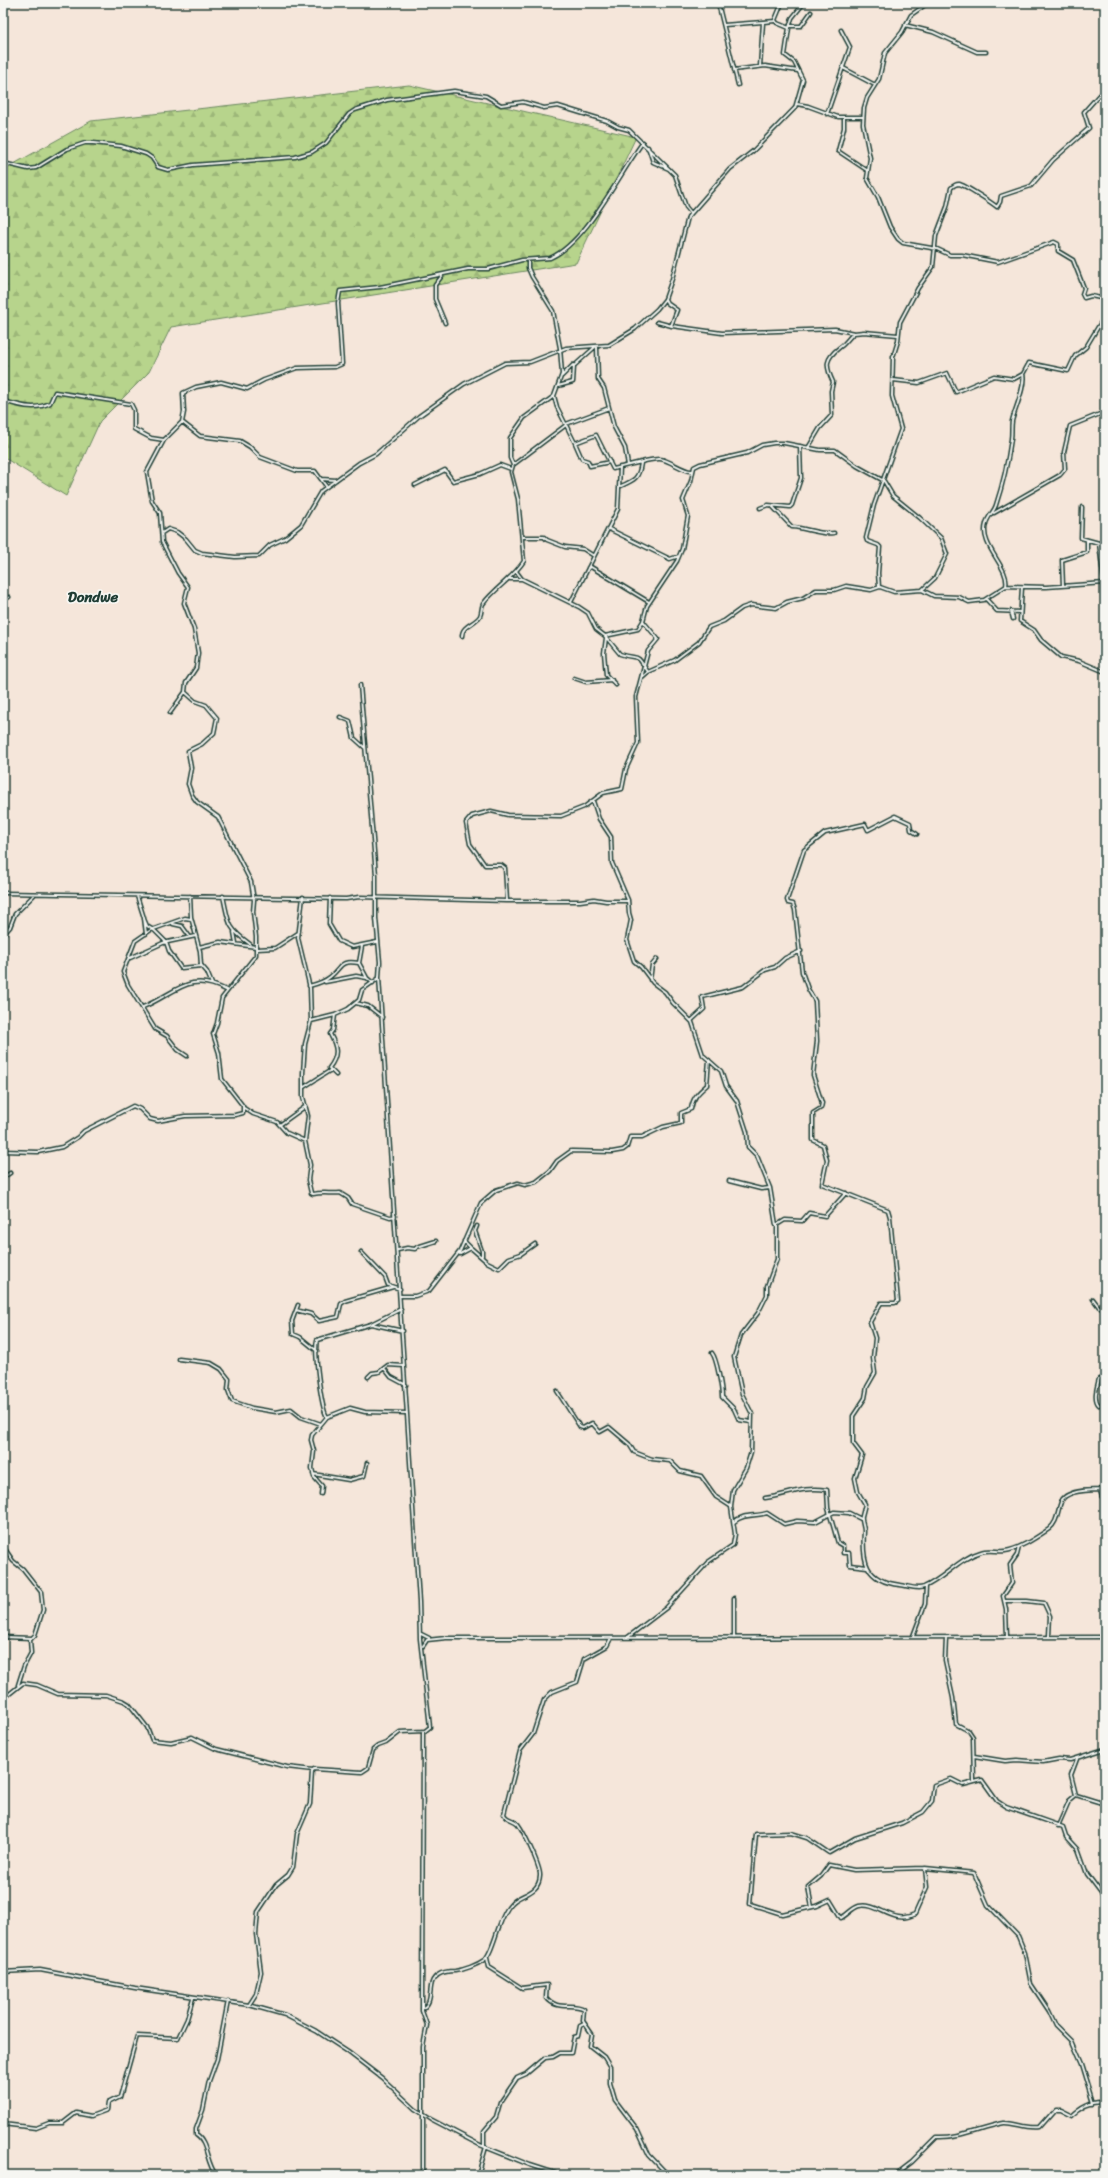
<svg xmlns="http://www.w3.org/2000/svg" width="1108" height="2178" font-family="Sriracha,sans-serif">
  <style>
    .forest { fill: url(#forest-firs); stroke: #6b8860 }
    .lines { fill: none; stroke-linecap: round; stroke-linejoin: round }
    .minor-casing { stroke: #1f3d34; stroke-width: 5 }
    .minor { stroke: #f6f6f2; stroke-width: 2 }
    .labels { text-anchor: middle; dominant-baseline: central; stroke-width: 3.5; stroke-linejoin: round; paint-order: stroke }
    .quarter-label { font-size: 15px; font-weight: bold; fill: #1f3d34; stroke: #f6f6f2 }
  </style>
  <defs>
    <pattern id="forest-firs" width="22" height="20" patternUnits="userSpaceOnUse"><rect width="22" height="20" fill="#b7d48c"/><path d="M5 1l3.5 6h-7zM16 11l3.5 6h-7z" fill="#9db779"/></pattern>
  </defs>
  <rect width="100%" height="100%" fill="#f5e6da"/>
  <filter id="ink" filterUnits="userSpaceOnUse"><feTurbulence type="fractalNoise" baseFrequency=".025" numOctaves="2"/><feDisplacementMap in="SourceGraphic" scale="8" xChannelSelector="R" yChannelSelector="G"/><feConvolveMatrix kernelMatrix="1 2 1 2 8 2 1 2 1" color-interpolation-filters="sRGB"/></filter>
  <g filter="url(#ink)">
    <path class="forest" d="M409 85 636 137 576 263 171 327 149 372 100 421 66 496 3 457V170L91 121Z"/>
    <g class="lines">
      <g class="minor-casing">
        <path id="minor" d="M718 3 738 85
          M928 3 911 15 902 32 885 53 879 79 867 98 864 108 863 124 870 158 867 178 878 197 890 227 898 239 903 243 937 249 950 255H962L998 262 1054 242 1058 244V251L1073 260 1084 288 1082 294 1084 298 1091 296 1105 299
          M724 25 775 21
          M905 25 933 32 977 52H986
          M790 26H801L811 12
          M789 28 792 18 804 3
          M760 66 763 23
          M843 68 875 85
          M734 70 765 66 798 71
          M797 104 808 106 838 117H863
          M827 114 850 47 841 30
          M844 118V128L838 151 868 171
          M648 147 653 162 669 169
          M3 163 28 169 36 168 67 149 85 143H93L121 146 146 154 152 158 158 167 168 170 193 165 295 157 312 152 326 143 349 114 355 110 387 100 454 91 486 96 501 105 523 102 544 108 558 106 607 121 618 127 629 130 675 175 686 207 691 213
          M442 276 435 285V299L445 323
          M665 299 667 303 677 310 671 326
          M657 322 672 326 722 333 835 329 854 333 864 332 898 335
          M597 347 598 379 604 388 614 427 625 448 628 465
          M562 376 573 365
          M893 380 919 383 947 373 956 392 994 376 1014 379 1023 374 1029 363 1068 371 1075 356 1086 347 1101 322 1105 321
          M558 386 573 382 574 366 595 347
          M554 396 557 407 575 443 596 435 613 469C622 467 652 458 660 459 670 460 684 472 692 471
          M3 401C19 405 34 411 50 403L55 392 131 404 134 410V429L151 438 164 440
          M182 422 200 436 240 441 250 447 260 457 297 471H315L326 486
          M566 424 609 408
          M575 443 582 459 588 461 590 466 610 462
          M808 448 820 428 832 415 831 391 833 382C825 365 825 359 840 347 846 343 849 337 854 333
          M513 465 566 425
          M321 479 336 480
          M415 485 445 470 453 481 480 474 500 465 511 469
          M621 486C635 480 639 478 641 463
          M772 506 792 527C807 528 819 535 834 533
          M1082 507 1081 538 1099 543 1104 583
          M760 508 768 505 790 507 792 505 801 478 800 446
          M994 513 1060 475 1065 469 1064 452 1070 426 1105 412
          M609 529 670 559 679 556
          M162 533 168 529 177 532 186 539 195 550 202 553 235 557 259 556 270 545 285 538 301 525 321 491 359 463 376 454 419 416 464 384 505 363 530 362 566 348 609 345 635 329 657 309 665 299 672 279 688 217 730 169 753 151 795 108 803 80 794 62 785 55 789 28 777 23 775 20 782 3
          M522 537H544L547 540 565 547 583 549 594 556
          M588 568 591 567 649 602
          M516 571 522 579
          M510 579H522L579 607 588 613 596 629 605 636 638 629 643 621 647 606 677 561 682 549 688 516 683 500 691 481 694 467 700 464 747 453 762 445 774 443H784L820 450H835L857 466 884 481 893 496 920 518 941 538 947 554 935 578 922 590
          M1006 586C1010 567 979 546 986 524 987 517 994 512 996 505 1003 484 1008 461 1011 439 1012 433 1011 427 1012 421 1015 409 1026 385 1023 374
          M1063 586 1062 560 1087 552V540
          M879 587 878 573 880 547 878 545 867 541 866 538 874 505 901 429 892 396 893 357 898 341 900 322 918 288 933 267 936 236 947 207 951 188C953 186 956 184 959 184 965 185 992 203 997 207L1000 202 1001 196 1031 186 1053 160 1089 128 1084 112 1099 95 1105 92
          M1022 587 1020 621 1034 630 1041 640 1061 657 1079 661 1105 672
          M986 599 997 611 1020 612
          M3 600 9 597
          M571 602 618 509 620 467
          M1011 611 1013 619
          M462 636C462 625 475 624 480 616 482 612 481 608 483 604 495 588 513 578 524 561L518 499 511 472 513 465 510 458V438L524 418 554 396 562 374 560 348 553 311 532 277 528 268V260
          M605 636 620 654C640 661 634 650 648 672
          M606 638 604 653 606 675 616 685
          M574 678 586 682 612 680
          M641 678 648 651 658 639 643 621
          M170 713 185 692
          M340 717 350 721 354 738 365 748
          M593 801 599 819 611 837 612 863 628 900 629 913 631 920 627 940 634 961 641 967 653 983 665 992 673 1003 692 1022 703 1055 721 1071 726 1086 737 1101 747 1132 748 1147 757 1156 770 1188 776 1225
          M917 834 911 830 910 823 895 816 868 830 865 824 825 833 804 850 787 900 788 903 793 904 795 910 802 972 808 989 815 1001 817 1041 813 1075 822 1103 821 1108 813 1113V1140L823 1145 827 1160 822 1184 888 1210 890 1217 898 1301 895 1303H881L870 1322 875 1338 873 1358 875 1373 867 1387 865 1398 853 1416V1443L862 1455 855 1478 858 1492 865 1504C864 1508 863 1512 862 1516 861 1521 864 1526 864 1531 862 1561 865 1581 900 1585 909 1586 916 1590 924 1587 945 1578 959 1558 981 1552 988 1549 998 1552 1005 1551 1020 1549 1037 1537 1049 1529 1058 1522 1057 1512 1061 1502 1065 1490 1090 1490 1100 1490L1105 1484
          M3 893 346 899 359 897 507 901H580L594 899 606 901H628
          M137 896 144 918 146 934
          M190 896 191 917 200 951 201 965 207 972 212 984
          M223 896C229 922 226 927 250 944
          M303 897 298 938 310 988 311 1021 305 1044 303 1073V1097L308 1116 305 1141 310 1165 308 1180 311 1193 313 1194C323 1192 331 1194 340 1193L348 1198 352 1204 390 1217 395 1216
          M330 898 329 924 339 941 352 947 377 942
          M507 901 505 868 501 865H485L470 844 466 823 472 816 491 811 508 815 561 816 584 807 603 793 622 789 626 769 638 743 636 697 641 678 648 672 675 660 699 642 709 627 724 621 742 608 751 605 776 608 787 602 803 598 816 590H834L846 586 871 590 880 587 894 592 922 590 934 596 959 597 969 602 984 600 1006 586 1046 587 1105 583
          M144 919 147 926 155 931 166 942 169 951 181 968 202 966
          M173 924 182 926 190 937
          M234 932 236 943
          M3 935 10 927 15 914 34 895
          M199 947 220 942 256 947
          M257 949 275 948 298 933
          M130 958 163 943 196 936
          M359 963 367 978 373 983
          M650 980 652 965 657 959
          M325 982 356 976 367 978
          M309 986C317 984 324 982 330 977 343 967 338 960 359 963L362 946
          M356 1003 368 1006 382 1017
          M143 1007C175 994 189 970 226 990
          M335 1015 333 1030 330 1034C337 1047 339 1055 329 1068L336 1075
          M311 1021 335 1015 348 1009 359 1000 362 990 379 978
          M691 1021 704 1009 702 997 743 987 765 970 775 967 785 958 801 951
          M187 1056 178 1050 167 1036 155 1029 128 985 123 972 135 941 151 930 185 918 191 919
          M304 1087 331 1070
          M244 1108 253 1114 277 1122 287 1133 305 1141
          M281 1124 306 1106
          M3 1151 38 1152 62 1147 78 1137 84 1131 133 1106 140 1109 150 1119 158 1121 185 1116 235 1115 243 1113V1106L222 1079 219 1053 213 1034 217 1023 222 998 256 955V937L253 912 254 900 251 882 218 817 197 802 192 795 188 784 191 768 188 751 202 744 214 733 217 718 206 705 195 701 185 692 186 683 196 668 198 653 194 629 184 603 188 587 178 573 162 542 160 513 152 501 147 472 164 440 182 422 184 412 183 393 196 387 221 382 247 389 264 380 297 368 335 367 342 364 338 303 340 291 380 287 468 269H488L522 260 550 258C587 242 619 174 643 142
          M3 1178 10 1173
          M729 1181 761 1189 770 1188
          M477 1226 475 1231 482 1251V1256
          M464 1241 470 1247
          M398 1250 407 1248 415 1249 417 1247 436 1241
          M361 1252 385 1277 388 1285 400 1289
          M460 1254 471 1248 487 1262 499 1268 509 1258 521 1254 535 1244
          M400 1296H415L429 1291 460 1251 481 1203 496 1190 518 1183 525 1185 536 1182 550 1171 557 1161 571 1151 612 1152 623 1150 627 1147 630 1137H642L663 1127 681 1123V1113L691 1109C693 1097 698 1093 707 1085L709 1060
          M1093 1299 1099 1307H1105
          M298 1305 292 1321 293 1334 300 1337 317 1351
          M296 1310 311 1314 319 1321 338 1317 341 1304 345 1301 393 1287
          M371 1324 403 1331
          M712 1353C717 1359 722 1389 722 1397L734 1409 739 1420 751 1422
          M179 1359 211 1363 221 1369 229 1379 228 1390 232 1401 252 1408 276 1412 291 1409 301 1417 321 1424
          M384 1368 391 1377 406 1385
          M368 1377 372 1373 379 1372 388 1365 404 1366
          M557 1391 580 1427 583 1428 592 1423 600 1432 609 1427 629 1444 634 1452 652 1459 670 1461 680 1471 701 1476 716 1497 730 1506
          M1099 1405C1093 1399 1097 1387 1099 1379L1105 1378
          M327 1417C321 1407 314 1351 317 1340L371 1324 401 1309
          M313 1474 349 1480 364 1476 367 1463
          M1100 1490 1102 1497 1105 1499
          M321 1494 322 1486 314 1477 312 1468 314 1451 311 1440 312 1435 327 1417 350 1408 365 1412 407 1413
          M765 1498C789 1495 802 1486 827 1490L828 1508 838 1543 843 1546V1553H849L850 1565 867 1567
          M734 1522C744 1513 755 1517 767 1513L784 1524 797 1521 815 1522 834 1512 849 1513 861 1519
          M3 1546 13 1561 23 1569 41 1592 43 1610 35 1635 30 1640 31 1653 24 1666 18 1685
          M734 1598V1638
          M1005 1601H1027L1044 1603 1050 1616 1049 1636
          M421 1634 429 1638
          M913 1636 925 1604 926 1586
          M3 1637 32 1638
          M628 1637 666 1608 708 1562 733 1545 735 1534 731 1507 733 1490 746 1468 751 1452 752 1414 742 1394 734 1357 741 1335 758 1313 767 1295V1286L777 1259V1225L785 1220 802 1221 809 1213 825 1216 846 1193
          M1007 1637 1006 1609 1003 1596 1012 1583 1010 1565 1017 1555 1019 1547
          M946 1638 945 1661 953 1698 956 1724 969 1731 973 1737 974 1781
          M423 1646 427 1640 446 1638 1105 1637
          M3 1699 23 1683 37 1685 58 1694 106 1695 124 1701 129 1704 147 1727 152 1740 171 1742 192 1737 216 1749 287 1767 313 1770
          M423 1731 422 2011 427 2025 423 2047V2175
          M974 1756 1005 1761 1017 1760 1043 1762 1059 1759 1070 1760 1105 1749
          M1076 1795 1071 1775 1077 1759
          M1058 1826 1069 1801 1076 1795 1105 1804
          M925 1868 927 1887 915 1914C893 1926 879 1902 859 1906 852 1908 847 1915 841 1918L830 1900 817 1906 782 1914 750 1904 756 1834 791 1833 807 1838 829 1853 855 1838 902 1823 923 1812 932 1801 934 1785 951 1779 963 1785 982 1780 997 1801 1006 1807 1063 1827 1066 1836 1078 1849 1087 1874 1105 1898
          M812 1907 808 1887 821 1876 829 1865 854 1870 925 1868 974 1873 988 1905 1018 1936 1025 1953 1031 1984 1049 2011 1056 2026 1071 2041 1081 2064 1093 2103
          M487 1958 489 1967 522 1988 547 1985 546 1997C557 2012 573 2002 584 2009L583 2021 592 2034 590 2046 604 2057 610 2067V2083L615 2100 637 2129 649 2155 668 2175
          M3 1972 40 1970 135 1988 249 2005 285 2015 316 2031 348 2052 382 2078 415 2109 432 2120 480 2145 530 2165 561 2175
          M249 2005 256 1994 261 1972 256 1934 258 1912 276 1885 288 1875 293 1867 297 1834 310 1804 312 1771 314 1769 362 1772 368 1768 373 1750 378 1746 386 1743 400 1732 425 1731 430 1727 420 1639 419 1602 379 977 380 962 376 918V875L360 685
          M422 2009C436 2001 425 1983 438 1975 442 1972 450 1971 455 1971 464 1970 477 1965 484 1960 494 1953 498 1917 511 1904 520 1893 539 1895 540 1876 541 1868 524 1832 518 1824 514 1819 506 1820 504 1814L520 1751 533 1734 544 1700 552 1692 577 1682 584 1659 607 1646 611 1638
          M3 2124 36 2128 49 2123H63L76 2113 91 2116 107 2110 108 2103 120 2097 137 2036 178 2038 187 2019 193 1998
          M484 2146V2131L496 2117 500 2103 517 2078 526 2074 545 2058 553 2057 560 2053H571L574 2037 578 2036 580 2026 584 2024
          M216 2175C206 2163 208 2142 196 2135V2129L203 2110 209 2081 217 2059 228 2001
          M478 2175 486 2147
          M895 2175 912 2162 937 2137C961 2138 979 2127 1003 2123 1015 2122 1027 2129 1039 2127L1054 2110H1059L1071 2116C1080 2107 1092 2100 1105 2101"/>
      </g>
      <use href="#minor" class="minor"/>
    </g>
  </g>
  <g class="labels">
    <g class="quarter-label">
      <text x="93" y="597">Dondwe</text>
    </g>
  </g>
  <rect width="1108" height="2178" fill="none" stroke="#f6f6f2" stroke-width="16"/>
  <rect x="8" y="8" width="1092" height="2162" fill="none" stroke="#1f3d34" stroke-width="1.5" filter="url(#ink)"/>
</svg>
